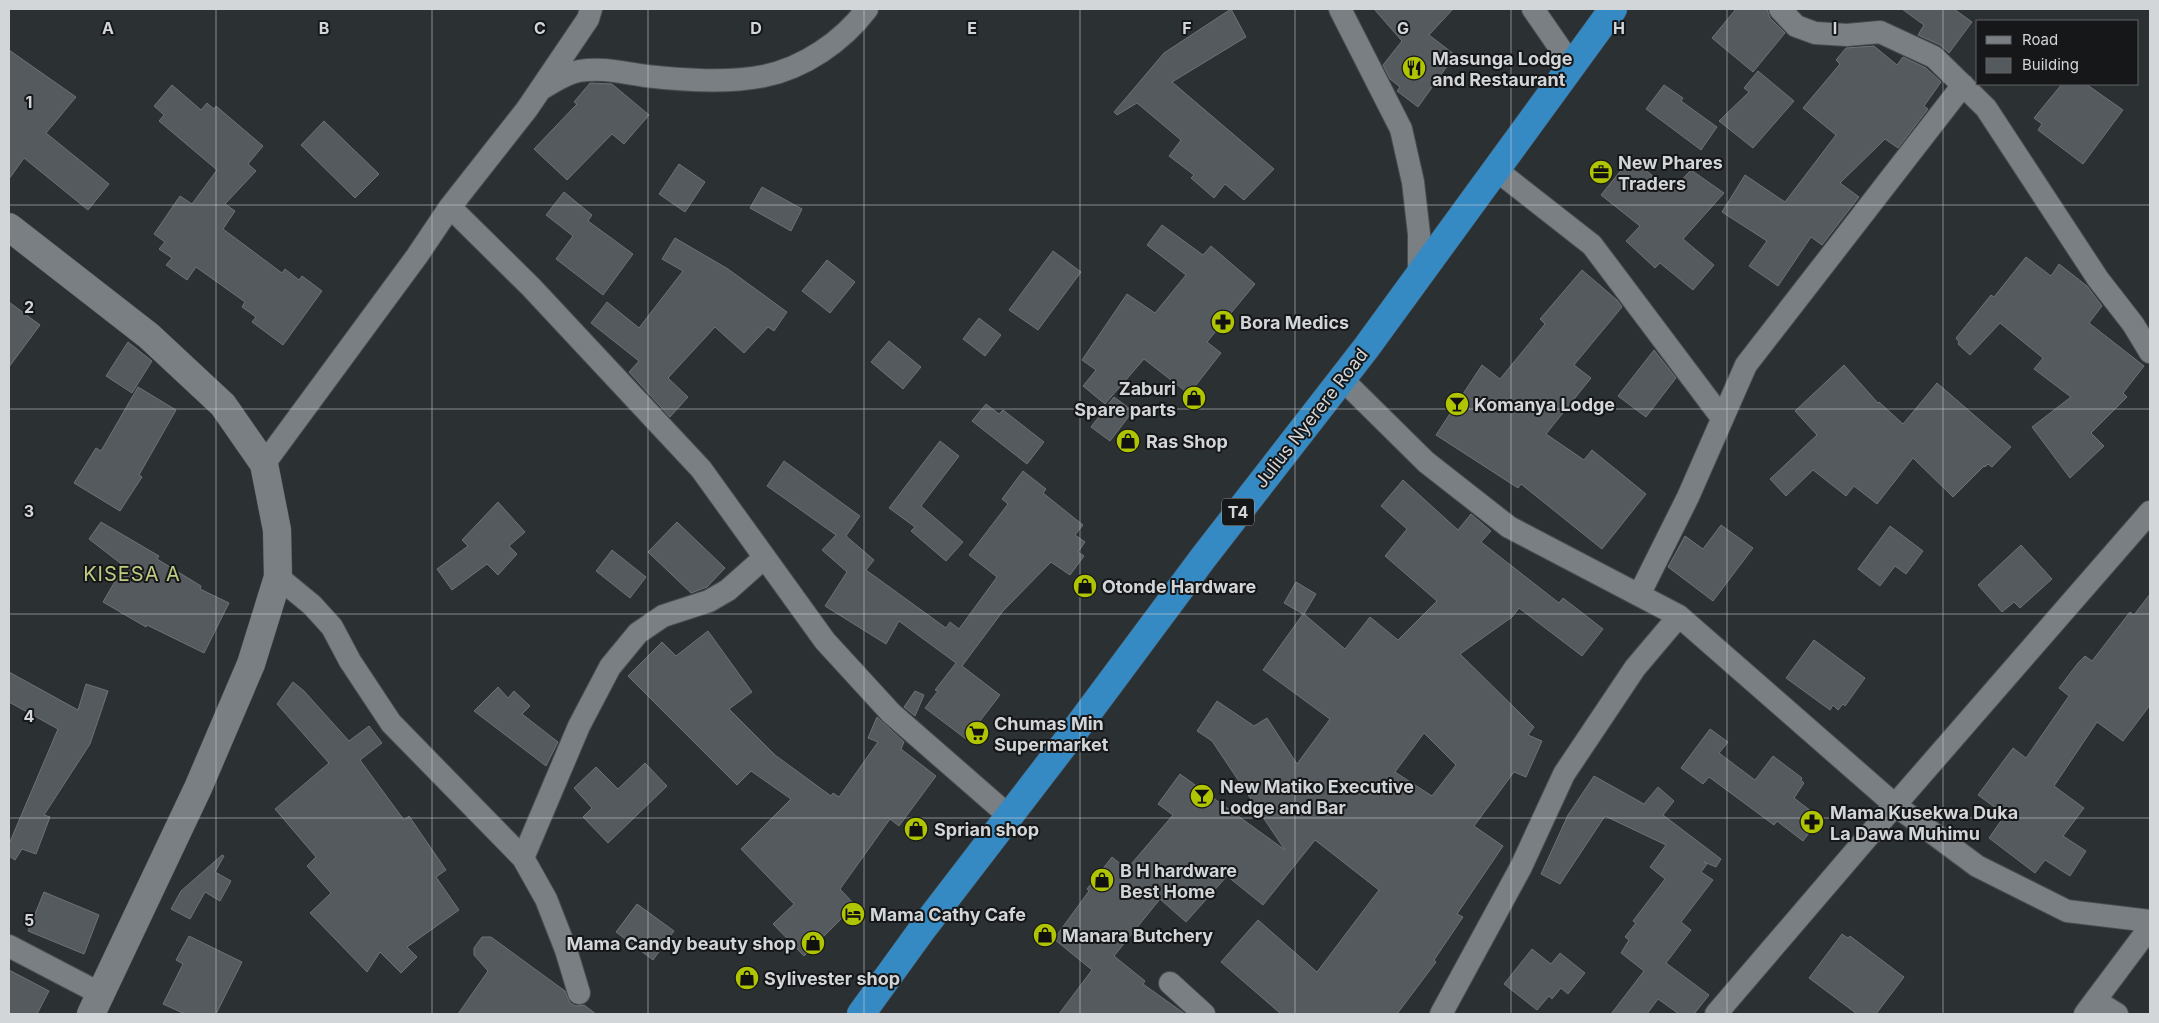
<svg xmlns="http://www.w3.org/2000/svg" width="2159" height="1023" font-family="Inter,sans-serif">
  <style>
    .building { fill: #555a5e; stroke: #6d7276; fill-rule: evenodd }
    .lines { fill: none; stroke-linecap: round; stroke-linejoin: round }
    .street-casing { stroke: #494d50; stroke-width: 24 }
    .secondary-casing { stroke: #494d50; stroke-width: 29 }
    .highway-casing { stroke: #494d50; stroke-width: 29 }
    .street { stroke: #7a7f83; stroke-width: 22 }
    .secondary { stroke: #7a7f83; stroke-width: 28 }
    .highway { stroke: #368ac3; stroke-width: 28 }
    .grid { fill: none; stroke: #d3d6d8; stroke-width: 1; stroke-opacity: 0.55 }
    .labels { text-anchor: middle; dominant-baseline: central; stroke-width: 4; stroke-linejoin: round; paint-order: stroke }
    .shield { fill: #161719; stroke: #9a9d9f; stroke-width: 1 }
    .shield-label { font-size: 16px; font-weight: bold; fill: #d3d6d8 }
    .poi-label { font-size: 18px; font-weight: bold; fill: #d3d6d8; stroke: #161719; text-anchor: start }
    .street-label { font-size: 18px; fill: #d3d6d8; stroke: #161719 }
    .quarter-label { font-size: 20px; letter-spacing: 1px; fill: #bfcc81; stroke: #161719 }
    .grid-label { font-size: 16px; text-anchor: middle; font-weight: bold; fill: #d3d6d8; stroke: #161719; stroke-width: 4; stroke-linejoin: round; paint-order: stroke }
  </style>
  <rect width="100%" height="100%" fill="#2b3033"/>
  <path class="building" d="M1231 9 1246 37 1172 82 1274 169 1244 200 1225 184 1214 198 1191 178 1194 175 1169 156 1181 140 1137 103 1117 115 1114 112 1164 53Z
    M1374 9H1453L1429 35 1455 55 1418 107 1397 91 1400 87 1390 79 1383 65 1402 41Z
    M1736 9H1767L1770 18 1785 33 1753 72 1712 38Z
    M1902 9H1954L1972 22 1949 53 1940 45 1918 35 1924 25Z
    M1874 46 1897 65 1903 57 1926 68 1941 82 1924 106 1928 109 1898 148 1885 139 1840 183 1859 197 1822 245 1811 237 1778 286 1749 266 1767 241 1722 212 1745 175 1785 202 1836 135 1803 108 1840 64 1836 60 1846 48Z
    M9 50 76 97 46 133 109 184 88 210 24 158 9 179Z
    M1758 71 1794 101 1753 148 1719 121 1749 92 1744 88Z
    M590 83 612 84 649 115 624 144 612 134 567 180 534 149 577 104 574 102Z
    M2062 84H2086L2123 110 2083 164 2038 130 2042 124 2034 118Z
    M172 85 201 110 207 103 214 109 216 106 263 146 248 164 256 171 225 204 235 211 223 229 282 273 285 269 299 280 302 276 322 291 283 345 252 322 256 317 242 307 245 302 196 267 187 280 166 265 172 258 159 249 165 242 154 234 180 196 192 204 217 170 159 121 164 115 154 106Z
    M1664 85 1683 98 1681 101 1717 127 1701 150 1646 109Z
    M324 121 379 174 355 198 301 145Z
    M1631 158 1671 191 1691 170 1724 193 1683 239 1714 265 1693 290 1660 263 1655 268 1626 241 1640 226 1601 195Z
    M679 164 705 182 685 212 659 194Z
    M762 187 802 209 791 231 750 208Z
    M564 192 592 215 588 221 633 254 603 295 556 259 573 236 546 215Z
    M1162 225 1203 255 1211 246 1255 284 1207 342 1221 353 1189 394 1144 359 1105 404 1083 386 1096 370 1082 360 1127 294 1155 313 1186 275 1147 245Z
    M675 238 728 269 787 312 774 331 768 327 744 353 715 327 668 378 688 397 670 417 629 372 639 361 591 323 607 302 639 328 683 271 662 259Z
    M1053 251 1081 272 1038 330 1009 310Z
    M2026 257 2051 276 2059 264 2087 286 2102 306 2089 323 2144 366 2123 393 2127 397 2091 433 2104 446 2070 478 2032 427 2071 397 2034 369 2043 358 2000 323 1970 355 1958 344 1959 342 1956 338 1991 295 1994 297Z
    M827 260 855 282 830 313 802 291Z
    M1582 270 1617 300 1622 307 1574 365 1591 378 1546 434 1584 460 1592 450 1646 494 1602 549 1521 484 1518 488 1436 435 1482 365 1500 379 1545 324 1540 319Z
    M9 302 40 325 9 367Z
    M979 318 1001 335 985 356 963 339Z
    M889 341 921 367 903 389 871 362Z
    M128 342 152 361 132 393 106 376Z
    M1654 350 1676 378 1646 417 1618 396Z
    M1844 365 1878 403 1879 402 1903 424 1937 383 2011 447 1992 467 1988 464 1985 467 1984 466 1953 497 1913 458 1877 504 1854 486 1846 496 1813 470 1786 496 1770 479 1817 435 1795 411Z
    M138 387 176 410 139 475 142 477 120 511 74 483 96 448 101 451Z
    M1114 397 1133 411 1110 441 1091 427Z
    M986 404 999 414 1003 410 1044 442 1027 464 972 421Z
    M940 441 959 456 921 506 963 542 946 561 911 531 915 527 889 508Z
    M784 461 860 516 846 536 874 560 866 570 946 628 950 622 959 629 997 577 969 555 1008 504 1002 499 1023 471 1046 489 1043 493 1083 525 1075 535 1085 542 1078 552 1084 556 1070 575 1051 562 1003 611 962 666 1000 695 966 739 925 708 938 691 935 690 956 663 899 621 886 644 825 606 847 572 822 550 836 535 767 486Z
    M1403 480 1458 530 1471 514 1491 531 1481 542 1559 603 1563 598 1603 629 1582 656 1519 608 1512 617 1460 654 1534 727 1528 735 1542 741 1526 777 1514 772 1474 826 1503 846 1457 914 1463 917 1434 960 1436 962 1397 1014H1281L1221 962 1258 920 1317 972 1379 890 1315 840 1263 905 1227 876 1186 922 1160 899 1114 956 1145 981 1143 984 1185 1014H1059L1092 970 1054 939 1089 891 1087 889 1112 857 1127 869 1173 815 1158 804 1180 774 1285 850 1212 741 1197 731 1217 701 1254 726 1267 718 1297 764 1330 719 1263 670 1303 614 1284 603 1296 582 1316 594 1304 614 1345 649 1370 617 1398 640 1437 601 1385 556 1407 529 1381 506ZM1424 733 1456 765 1432 796 1395 772Z
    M498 502 525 532 509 546 517 554 498 575 487 564 452 590 437 569 468 546 462 540Z
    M101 522 159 556 157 559 201 586 200 589 229 603 204 653 147 625 146 627 103 602 124 566 89 539Z
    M677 522 725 568 707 587 691 593 648 552Z
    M1721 525 1753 548 1713 601 1668 567 1685 536 1703 549Z
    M1890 526 1923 551 1906 574 1895 566 1880 586 1858 569Z
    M2021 545 2052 579 2020 608 2014 602 2002 612 1978 585Z
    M612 550 646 577 630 598 596 571Z
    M2150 594V705L2123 741 2097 722 2054 786 2084 808 2063 836 2086 851 2070 876 2045 860 2035 873 1989 838 2005 815 1978 795 2013 748 2026 758 2069 696 2059 688 2078 663 2085 656 2092 661 2130 612 2134 615Z
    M708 631 752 692 729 709 775 755 831 796 833 793 839 797 878 742 868 738 877 717 904 742 901 749 936 776 899 826 890 819 840 889 855 905 804 956 773 924 794 904 741 849 791 799 751 771 737 785 628 676 662 642 676 656Z
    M1814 640 1865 678 1845 706 1843 704 1838 710 1833 705 1830 710 1786 678Z
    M9 672 78 710 86 684 108 691 90 744 44 815 50 817 36 854 22 849 15 860 9 856V844L58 729 9 702Z
    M293 682 304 691 349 741 369 726 382 743 360 760 404 820 409 816 446 870 436 877 459 910 407 947 417 957 401 973 380 952 367 972 310 913 331 893 307 866 316 857 275 809 329 763 277 704Z
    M498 687 508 698 514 691 530 706 522 714 558 742 546 766 474 711Z
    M915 691 924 695 915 716 904 707Z
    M1710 729 1728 742 1719 753 1755 780 1773 756 1802 778 1801 780 1804 783 1794 798 1820 818 1803 841 1777 821 1774 825 1709 777 1703 784 1681 768Z
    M645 763 667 786 608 843 583 817 592 808 574 788 596 767 618 789Z
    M1594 776 1644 804 1658 787 1674 801 1663 815 1721 859 1716 867 1704 862 1707 864 1701 872 1713 880 1681 922 1691 930 1666 963 1709 995 1694 1014H1679L1658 999 1647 1014H1611L1644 971 1621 953 1629 940 1625 937 1636 923 1633 921 1665 879 1650 867 1666 845 1605 816 1560 884 1541 874 1568 815Z
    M222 855 224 856 215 872 231 881 220 901 205 892 190 919 171 909 181 891Z
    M44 892 99 915 84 954 28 931Z
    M637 904 674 931 653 960 616 932Z
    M1842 934 1848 938 1850 936 1904 977 1876 1014H1857L1809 978Z
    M189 936 242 962 216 1014H185L163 1004 183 964 176 960Z
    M482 937H491L565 991 570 1003 576 1006 584 1005 596 1014H458L488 971 474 955V948Z
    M1532 949 1551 964 1560 953 1585 973 1568 994 1561 988 1552 999 1549 996 1537 1010 1504 984Z
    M9 970 49 991 37 1014H9Z"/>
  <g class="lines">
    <g class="street-casing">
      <path id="street" d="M1340 9 1401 129 1413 182 1419 234V274
        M1533 9 1571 64
        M1780 9 1796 26 1815 33 1847 35 1880 32 1934 57 1986 108 2098 279 2133 324 2150 352
        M541 89C552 83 566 73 579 71 603 67 623 73 646 76 680 80 730 83 764 76 804 68 843 41 867 9
        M1495 169 1592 245 1722 418
        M450 207 531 287 701 469 825 641 891 713 1009 816
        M1341 378 1426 462 1509 527 1679 616 1895 805 1977 866 2067 911 2150 921
        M264 464 417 256 450 207 527 109 588 19 591 9
        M278 577 312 605 332 627 350 661 391 723 523 858 546 899 566 950 579 993
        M1639 595 1688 497 1746 365 1963 85
        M523 858 579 726 610 667 638 633 663 616 709 601 728 590 764 558
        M9 946 101 994
        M1170 983 1204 1014
        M2096 1001 2117 1014
        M1441 1014 1521 867 1564 774 1635 668 1679 616
        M1716 1014 1895 805 2150 512
        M2085 1014 2150 927"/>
    </g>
    <g class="secondary-casing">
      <path id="secondary" d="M9 227 149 336 223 405 264 464 277 530 278 577 251 664 198 788 91 1014"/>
    </g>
    <g class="highway-casing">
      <path id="highway" d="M861 1014 921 931 1073 733 1203 558 1366 348 1613 9"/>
    </g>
    <use href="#street" class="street"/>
    <use href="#secondary" class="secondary"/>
    <use href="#highway" class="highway"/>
  </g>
  <path class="grid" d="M216 9V1014M432 9V1014M648 9V1014M864 9V1014M1080 9V1014M1295 9V1014M1511 9V1014M1727 9V1014M1943 9V1014M9 205H2150M9 409H2150M9 614H2150M9 818H2150"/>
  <defs>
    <g id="restaurant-disc" transform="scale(1.25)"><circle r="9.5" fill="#b0c501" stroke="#161719"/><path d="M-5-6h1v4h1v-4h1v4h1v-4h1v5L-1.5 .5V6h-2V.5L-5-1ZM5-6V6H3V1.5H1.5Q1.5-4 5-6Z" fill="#111"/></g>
    <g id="office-disc" transform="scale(1.25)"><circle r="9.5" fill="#b0c501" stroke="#161719"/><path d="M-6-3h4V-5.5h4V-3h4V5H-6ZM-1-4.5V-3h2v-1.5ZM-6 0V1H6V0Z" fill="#111"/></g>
    <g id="pharmacy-disc" transform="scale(1.25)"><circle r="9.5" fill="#b0c501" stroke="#161719"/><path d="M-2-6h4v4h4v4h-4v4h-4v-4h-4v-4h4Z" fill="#111"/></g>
    <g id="shop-disc" transform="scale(1.25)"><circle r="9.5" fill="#b0c501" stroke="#161719"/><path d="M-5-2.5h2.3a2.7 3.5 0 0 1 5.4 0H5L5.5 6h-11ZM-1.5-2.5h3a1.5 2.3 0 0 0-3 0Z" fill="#111"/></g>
    <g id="bar-disc" transform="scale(1.25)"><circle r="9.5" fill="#b0c501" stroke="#161719"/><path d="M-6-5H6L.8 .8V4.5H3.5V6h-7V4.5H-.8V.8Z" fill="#111"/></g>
    <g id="supermarket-disc" transform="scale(1.25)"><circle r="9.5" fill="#b0c501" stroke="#161719"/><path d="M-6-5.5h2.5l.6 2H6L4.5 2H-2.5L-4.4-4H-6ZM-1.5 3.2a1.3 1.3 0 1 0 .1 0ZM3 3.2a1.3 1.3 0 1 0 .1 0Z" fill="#111"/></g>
    <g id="hotel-disc" transform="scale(1.25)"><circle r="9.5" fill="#b0c501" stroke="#161719"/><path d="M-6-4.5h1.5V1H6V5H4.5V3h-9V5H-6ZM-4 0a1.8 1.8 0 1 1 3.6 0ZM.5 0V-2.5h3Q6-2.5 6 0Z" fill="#111"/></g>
  </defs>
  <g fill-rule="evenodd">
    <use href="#restaurant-disc" x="1414" y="68"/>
    <use href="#office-disc" x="1601" y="172"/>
    <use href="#pharmacy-disc" x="1223" y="322"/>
    <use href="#shop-disc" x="1194" y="398"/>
    <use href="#bar-disc" x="1457" y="404"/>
    <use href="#shop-disc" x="1128" y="441"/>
    <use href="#shop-disc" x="1085" y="586"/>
    <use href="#supermarket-disc" x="977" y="733"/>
    <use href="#bar-disc" x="1202" y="796"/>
    <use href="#pharmacy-disc" x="1812" y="822"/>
    <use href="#shop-disc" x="916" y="829"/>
    <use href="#shop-disc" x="1102" y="880"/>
    <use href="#hotel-disc" x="853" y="914"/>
    <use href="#shop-disc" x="1045" y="935"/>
    <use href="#shop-disc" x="813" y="943"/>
    <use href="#shop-disc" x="747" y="978"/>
  </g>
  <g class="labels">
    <rect class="shield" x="1222" y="498.5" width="32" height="27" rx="4"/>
    <g class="shield-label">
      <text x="1238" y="512">T4</text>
    </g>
    <g class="poi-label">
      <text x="1432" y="58">Masunga Lodge<tspan x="1432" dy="21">and Restaurant</tspan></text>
      <text x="1618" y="162">New Phares<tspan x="1618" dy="21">Traders</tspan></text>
      <text x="1240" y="322">Bora Medics</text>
      <text x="1176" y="388" text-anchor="end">Zaburi<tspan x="1176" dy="21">Spare parts</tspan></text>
      <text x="1474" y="404">Komanya Lodge</text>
      <text x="1146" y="441">Ras Shop</text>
      <text x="1102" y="586">Otonde Hardware</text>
      <text x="994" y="723">Chumas Min<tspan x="994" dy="21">Supermarket</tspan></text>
      <text x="1220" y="786">New Matiko Executive<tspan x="1220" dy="21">Lodge and Bar</tspan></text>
      <text x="1830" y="812">Mama Kusekwa Duka<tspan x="1830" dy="21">La Dawa Muhimu</tspan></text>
      <text x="934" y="829">Sprian shop</text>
      <text x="1120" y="870">B H hardware<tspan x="1120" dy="21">Best Home</tspan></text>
      <text x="870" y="914">Mama Cathy Cafe</text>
      <text x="1062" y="935">Manara Butchery</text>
      <text x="796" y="943" text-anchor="end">Mama Candy beauty shop</text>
      <text x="764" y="978">Sylivester shop</text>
    </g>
    <g class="street-label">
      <text transform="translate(1311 418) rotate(-52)">Julius Nyerere Road</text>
    </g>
    <g class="quarter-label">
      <text x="132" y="574">KISESA A</text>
    </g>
  </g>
  <g class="grid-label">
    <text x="108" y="34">A</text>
    <text x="324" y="34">B</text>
    <text x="540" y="34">C</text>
    <text x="756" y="34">D</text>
    <text x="972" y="34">E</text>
    <text x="1187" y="34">F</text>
    <text x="1403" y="34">G</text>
    <text x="1619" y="34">H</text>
    <text x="1835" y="34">I</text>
    <text x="29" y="108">1</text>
    <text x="29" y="313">2</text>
    <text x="29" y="517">3</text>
    <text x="29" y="722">4</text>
    <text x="29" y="926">5</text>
  </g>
  <rect width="2159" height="1023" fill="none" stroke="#d3d6d8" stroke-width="20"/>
  <rect x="1976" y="20" width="162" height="65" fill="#161719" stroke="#626365"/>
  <rect x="1986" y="36" width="25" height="8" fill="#7a7f83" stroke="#626365"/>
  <text x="2022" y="45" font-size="15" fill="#d3d6d8">Road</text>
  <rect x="1986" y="58" width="25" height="15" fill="#555a5e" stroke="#626365"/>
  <text x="2022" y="70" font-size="15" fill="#d3d6d8">Building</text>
</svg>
